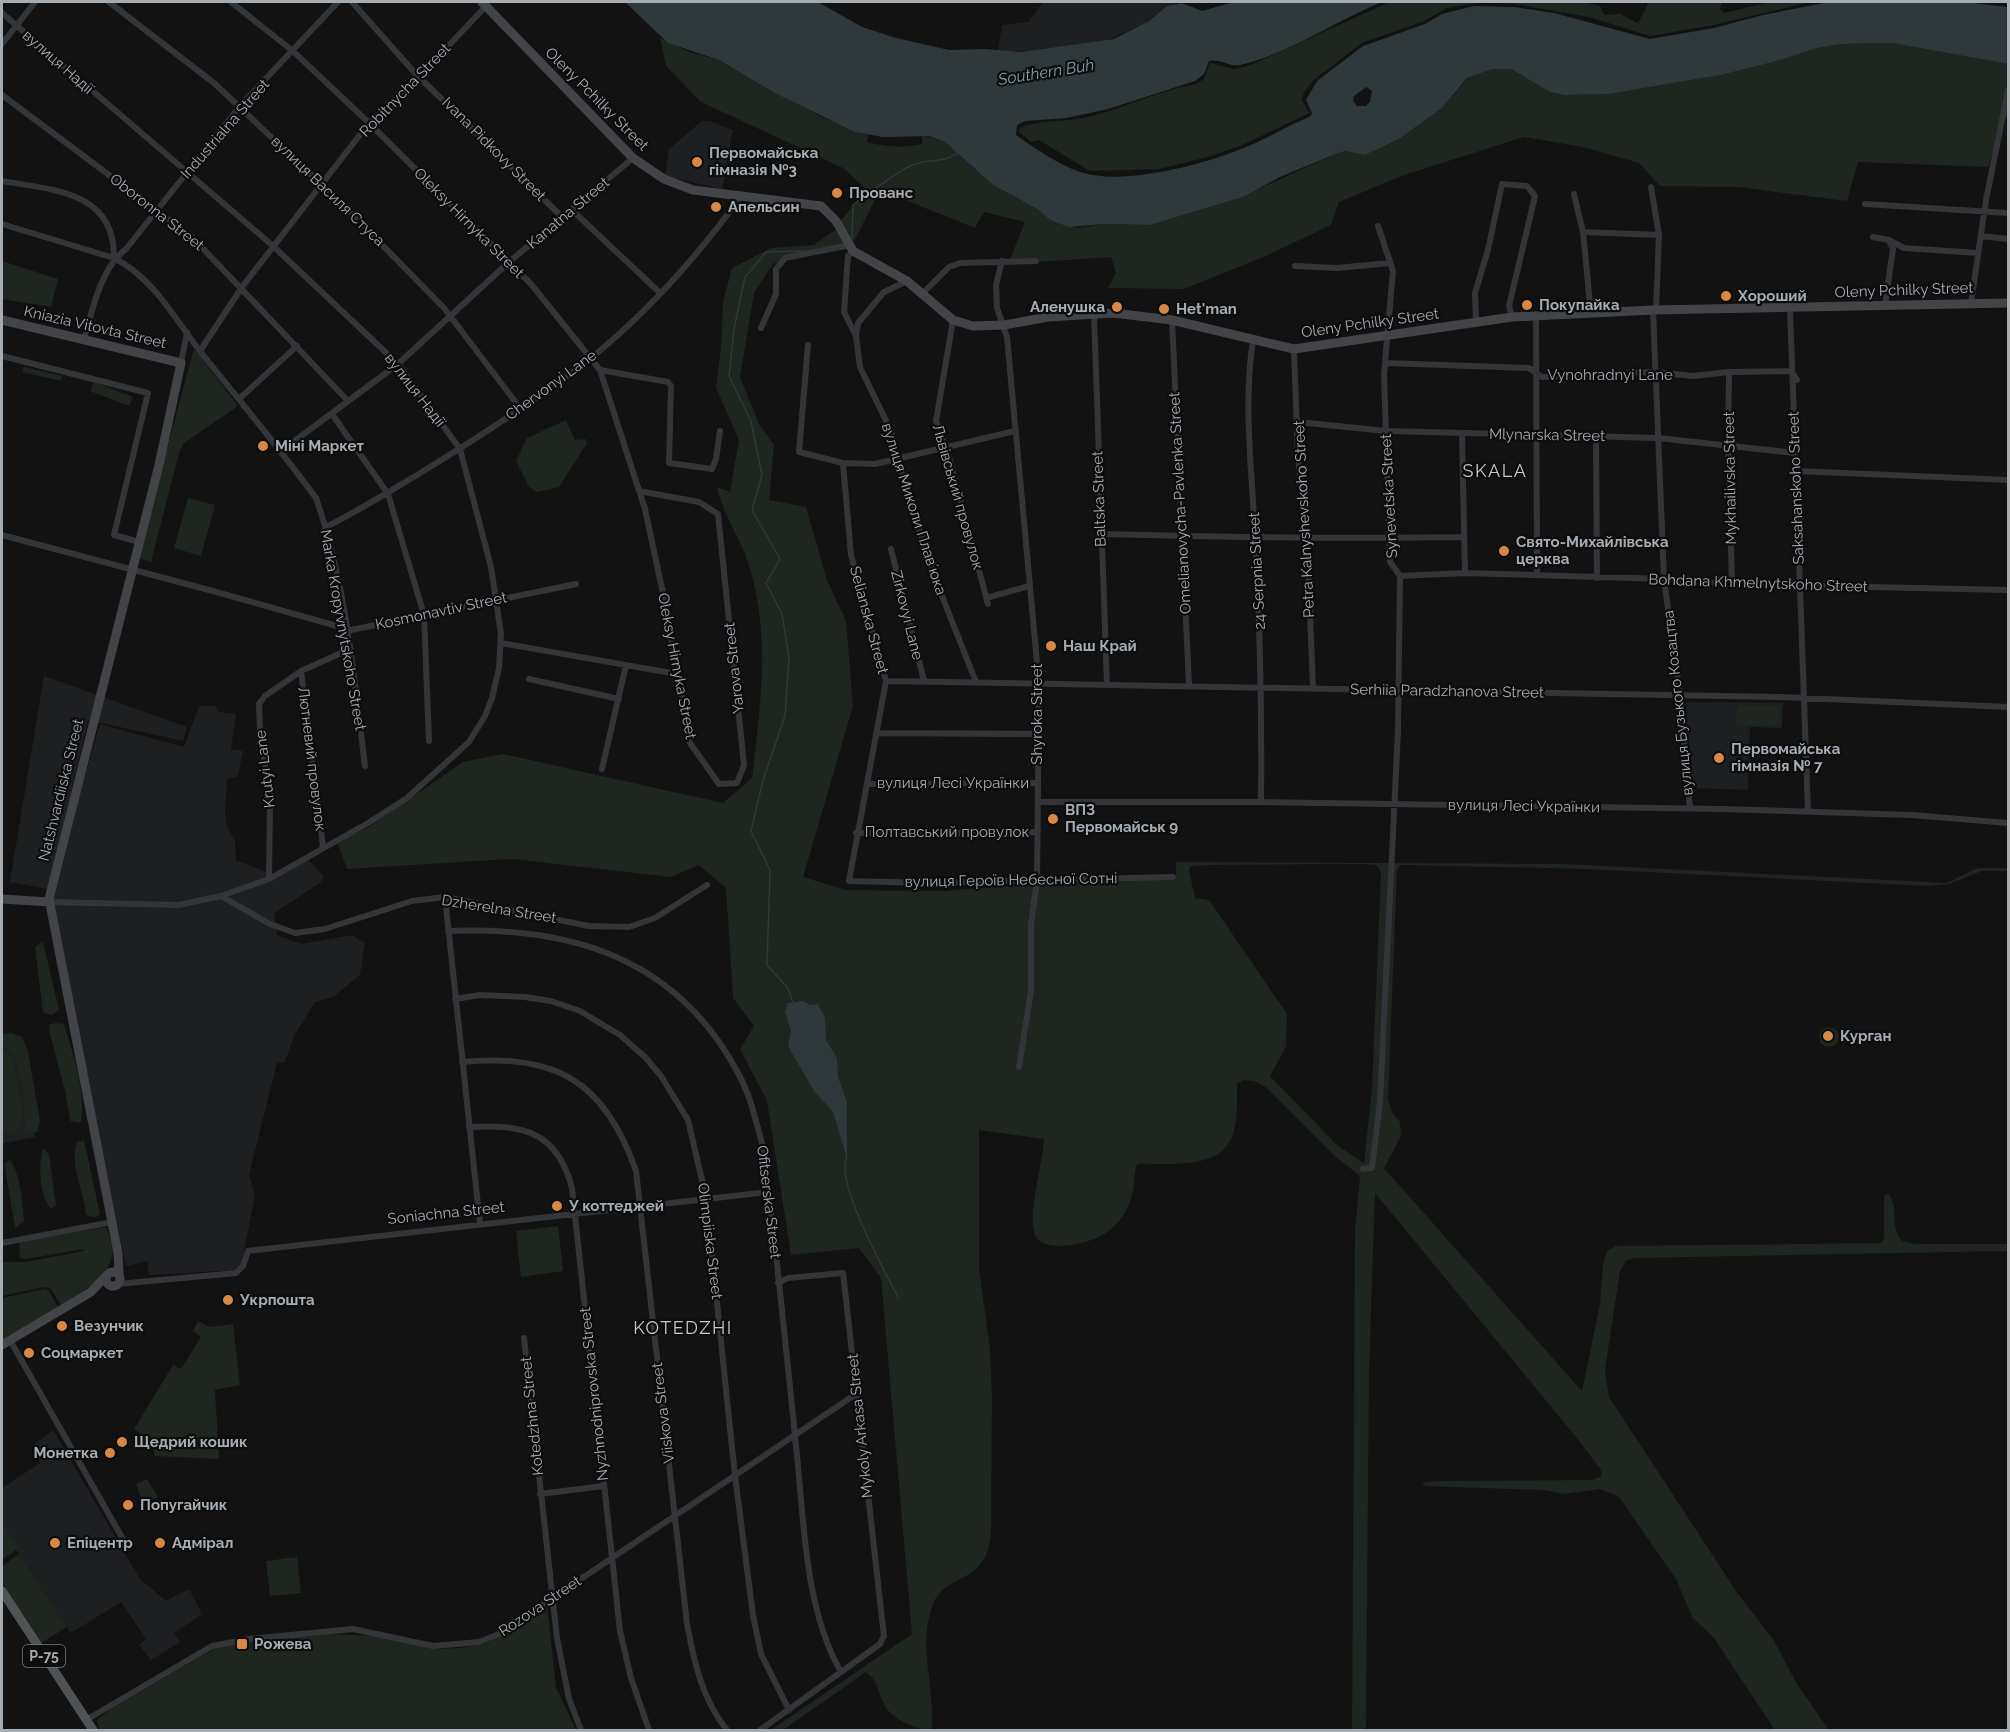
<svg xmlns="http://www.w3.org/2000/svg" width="2010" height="1732" font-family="Raleway,sans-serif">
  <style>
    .built { fill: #1e1f20 }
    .green { fill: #1f251f; fill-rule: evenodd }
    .water { fill: #2f393c; fill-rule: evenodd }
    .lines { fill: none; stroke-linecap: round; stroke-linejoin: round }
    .stream { stroke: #2f393c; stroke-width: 1.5 }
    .street { stroke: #343538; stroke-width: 6 }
    .secondary { stroke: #424448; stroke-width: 9 }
    .primary { stroke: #505356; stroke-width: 9 }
    .poi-dot { fill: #d98744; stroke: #0d0d0e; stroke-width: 2 }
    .labels { text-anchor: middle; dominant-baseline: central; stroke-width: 4.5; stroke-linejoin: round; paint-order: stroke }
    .shield { fill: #0d0d0e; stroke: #777c81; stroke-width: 1.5 }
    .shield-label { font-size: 14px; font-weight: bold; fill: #a5acb2 }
    .street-label { font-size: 15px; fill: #a5acb2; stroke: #0d0d0e }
    .poi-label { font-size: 15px; font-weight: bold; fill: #a5acb2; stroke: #0d0d0e; text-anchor: start }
    .water-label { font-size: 16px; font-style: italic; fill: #809fa9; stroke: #0d0d0e }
    .quarter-label { font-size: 18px; letter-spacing: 1.5px; fill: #c6cacf; stroke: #0d0d0e }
  </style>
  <rect width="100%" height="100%" fill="#121213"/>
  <path class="built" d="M1043 2H1179L1167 6 1144 24 1105 41 1033 51H998L1002 25 1028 22Z
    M702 121H710L733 130 722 189 665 176 669 149Z
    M44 676 187 727 183 741 88 720 61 836 68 835 100 724 184 747 199 706H215L219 712 236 714 231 749 243 751 238 776 227 779 225 812 227 827 235 840 236 860 271 874 307 858 324 877 320 883 274 913 277 935 301 944 352 935 365 943 360 975 333 997 315 1002 294 1036 285 1062 277 1063 249 1175 255 1195 241 1267 237 1270 149 1275 147 1261 126 1266 50 899 52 890 10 882Z
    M1686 702 1783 703 1782 728 1750 727 1748 790 1691 788Z
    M15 1039 35 1137 2 1144V1042Z
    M53 1430 140 1579 166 1601 189 1589 202 1614 174 1633 180 1642 151 1660 139 1645 146 1639 121 1602 71 1633 16 1550 18 1548 2 1522V1488L40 1463 33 1445Z"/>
  <path class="green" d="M1390 2H1484L1447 8 1424 21 1362 43 1315 79 1304 92 1302 100 1309 113 1240 146 1208 157 1159 169 1090 171 1039 140 1031 142 1018 131C1022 121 1067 121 1079 119 1119 111 1156 91 1196 84L1204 79 1210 63 1234 69 1248 66Z
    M1485 2H1582L1600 6 1604 15 1620 14 1638 23 1649 2H1722L1720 9 1724 13 1770 2H1811L1714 25 1650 36 1589 17 1514 4Z
    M660 38 687 51 718 60 822 117 868 135 867 142C885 147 904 148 922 144V135L945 142 993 185 1039 210 1050 220 1078 228 1103 224 1150 225 1234 200 1338 153 1346 151 1365 155 1399 139 1442 108 1468 78 1493 69H1511L1550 92 1565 95 1608 94 1721 75 1773 62 1816 48 1840 44 1892 43 2008 64V119L2004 118 1988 167 1858 162 1847 201 1738 187 1660 186 1639 163 1583 147 1524 137 1404 175 1339 202 1331 225 1266 256 1184 289 1108 288 1116 273 1111 257 1008 264 1025 222 984 212 975 228 880 190 852 245 840 222 866 189 843 168 701 102 666 66Z
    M835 230 842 236 846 246 787 257 773 264 754 293 740 377 759 424 774 445 769 500 806 507 827 580 846 621 853 706 803 877 846 890 943 891 1040 884 1176 879V862L1565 864 1947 883 1977 868H2008V871H1982L1949 884 1928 886 1587 869 1408 865H1400L1397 870 1388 1099 1392 1112 1400 1122 1401 1136 1384 1168 1582 1391 1600 1304 1603 1264 1607 1251 1616 1246 1881 1243 1884 1238V1197L1887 1193C1900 1203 1889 1228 1902 1241L1916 1244H2008V1251L1634 1258 1626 1261 1620 1271 1605 1370 1609 1397 1738 1594 1773 1639 1797 1684 1829 1730H1775L1714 1638 1692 1617 1676 1579 1619 1497 1600 1489 1564 1494 1544 1490 1422 1486 1425 1482 1436 1481 1592 1480 1602 1476 1601 1470 1576 1437 1375 1193 1369 1369 1366 1730H1352L1355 1231 1360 1176 1336 1157 1267 1088 1254 1081 1243 1080 1237 1084C1238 1137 1235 1162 1175 1164 1162 1165 1150 1163 1137 1164 1134 1173 1135 1182 1133 1191 1125 1229 1095 1245 1058 1246 1050 1246 1038 1244 1035 1235 1027 1214 1043 1164 1044 1139L979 1130V1268L990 1349 992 1395 991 1532C987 1589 945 1569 932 1607 918 1646 935 1690 932 1730 916 1730 891 1719 884 1704 878 1693 877 1679 866 1672L783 1730H771L912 1634 881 1278 859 1248 791 1255 767 1101 740 1049 754 1026 733 998 726 888 699 865 671 877 512 859 347 869 337 842 369 827 463 762 503 754 723 803 752 778C760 711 770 638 751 572 743 541 723 517 717 487L730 492 739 440 716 388 721 348 723 302 732 268 771 248 814 245ZM1363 864 1376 865 1381 872 1372 1088 1364 1163 1338 1146 1270 1076 1286 1047 1287 1014 1209 900 1195 898 1189 870 1191 866 1210 865Z
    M2 261 58 279 51 307 2 299Z
    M194 348 238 406 184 443 179 453 151 562 138 558Z
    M24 367 63 376 61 381 22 372Z
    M94 382 133 397 129 406 90 391Z
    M566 420 575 440 586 439 587 443 559 487 537 492 529 487 516 461 527 438Z
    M188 498 215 505 201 556 174 548Z
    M1737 705 1781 706 1780 726 1736 725Z
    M43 942 59 1010 52 1015 43 1012 35 947Z
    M55 1023 64 1024C73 1055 86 1091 81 1123L70 1121 65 1091 50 1034 49 1025Z
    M1819 1037a10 10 0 1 1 20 0a10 10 0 1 1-20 0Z
    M12 1033 22 1037 28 1051 40 1121 37 1132 25 1134 23 1088 12 1052 2 1045V1034Z
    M2 1048 13 1058 23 1118 19 1128 12 1133 2 1134Z
    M84 1140 100 1214 94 1218 86 1214C84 1192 69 1163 77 1142Z
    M43 1148 49 1154 56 1205 51 1209C39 1194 38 1167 43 1148Z
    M10 1160C20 1172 23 1205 24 1221L15 1228 4 1163Z
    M558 1226 563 1271 521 1277 516 1231Z
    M100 1228H107C109 1236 114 1248 112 1256 108 1278 80 1295 61 1305L51 1289 44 1287 2 1296V1262H25L84 1251 83 1249 26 1259 20 1258 19 1242Z
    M44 1289 49 1291 58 1307 2 1341V1298Z
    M198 1321 209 1327 233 1324 240 1385 215 1390 219 1459 154 1456 155 1444 134 1429 173 1365 181 1369 201 1337 193 1331Z
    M147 1479 158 1497 143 1503 136 1484Z
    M2 1522 19 1548 2 1560Z
    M19 1554 67 1627 41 1643 2 1583V1566Z
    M297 1557 301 1593 270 1596 266 1561Z
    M547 1603 556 1687 576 1730H99L97 1720 109 1710 217 1647 303 1633 378 1636 436 1649 459 1648 484 1644 501 1636Z"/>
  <path class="water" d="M625 2H818L862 27 896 38 949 50 985 49 1022 52 1114 39 1149 21 1167 6 1182 3 1202 11 1234 2H1382C1335 21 1290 53 1240 65 1229 67 1220 58 1209 61L1204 74 1195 81 1108 109 1066 118 1025 121 1017 125 1016 135C1032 147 1064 168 1084 173 1125 185 1202 165 1241 149 1265 140 1287 126 1311 116L1312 113 1306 100 1317 81 1363 46 1425 24 1442 14 1474 6 1514 7 1554 13 1650 39 1714 28 1763 15 1829 2H1965L2008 7V64L1892 43 1840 44 1817 48 1773 62 1721 75 1608 94 1565 95 1550 92 1511 69H1493L1467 78 1442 108 1399 139 1365 155 1346 151 1338 153 1280 177 1243 197 1150 225 1103 224 1069 227 1050 220 1039 210 993 185 945 142 929 136 883 137 855 132 777 94 719 60 668 43ZM1366 87 1372 91 1370 102 1366 106H1357L1353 101 1354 96Z
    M803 1001 810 1005 818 1004 825 1018 826 1040 837 1058 838 1077 847 1102V1158L833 1112 814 1091 788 1046 791 1031 785 1011 788 1003Z"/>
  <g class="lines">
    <path class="stream" d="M852 238 853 205C865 196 903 167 915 164 932 158 945 164 960 151
      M793 1002 787 987 767 965 770 870 751 831 763 780 785 716 789 658 782 614 766 583 780 559 752 510 762 475 751 421 729 376 734 329 745 277 766 252 804 251
      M847 1157C834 1180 885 1272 898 1297"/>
    <path class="street" d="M109 2 214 83 341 203 444 308 520 408
      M231 2 294 52 369 123 531 284 600 370 645 509 664 598 690 743 719 784 737 783 744 765 718 514 699 502 639 491
      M352 2 415 73 563 218
      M2 13 273 246 398 364 460 449 491 567 501 634 499 668 492 698 485 716 469 742 407 798 368 823 269 879 221 896 179 905 49 902
      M2 44 35 2
      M2 95 192 237 348 401
      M2 181C53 190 115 191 114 258 155 279 175 320 203 355 241 402 280 449 316 498 346 583 354 677 365 766
      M1651 187 1659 235 1656 310
      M1574 194 1583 232 1591 314
      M1865 204 2008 213
      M572 210 659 292
      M2 224 114 258
      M1583 232 1659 235
      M1981 236 2008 239
      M1873 237 1889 240 1904 248 1978 253
      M853 251 848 256 844 312 856 336 860 367 891 431 908 496 938 586 976 682
      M1002 261 996 285 997 308 1007 337 1039 684 1037 881 1031 924V991L1019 1067
      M1295 266 1337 268 1390 263
      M923 293 949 267 960 263 1036 261
      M1971 303 1986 200 2008 90
      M1885 305 1893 249 1889 241
      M1790 308 1808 811
      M1653 310 1664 579 1680 696 1690 808
      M1094 313 1107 685
      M1536 316 1537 574
      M953 320 936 421 949 457 988 604
      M1172 320 1189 685
      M1476 321 1475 293 1488 250 1502 184 1527 186 1535 196 1509 306 1512 317
      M761 328 776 294V269L785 258 850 245
      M856 336 858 323 884 292 907 281
      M84 339C93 309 100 269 126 249L240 106 338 2
      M1253 340C1243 405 1252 471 1255 536 1260 625 1262 713 1261 802
      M808 345 799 452 843 463 875 464 1015 431
      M1294 349 1298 459 1307 535 1313 689
      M200 351 242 287 369 123 420 76 486 6
      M2 356 148 393 114 535 139 542
      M181 363 187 332
      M1386 363 1529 368 1542 377 1655 372 1693 376 1729 372 1791 371 1797 380
      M600 370 668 382 671 386 669 463 712 469 716 459 720 431
      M1729 372 1728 446 1732 584
      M239 399 297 346
      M332 414 388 494 424 615 429 741
      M1298 422 1386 431 1658 438 1795 453
      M1462 433 1465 573
      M1596 436 1597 578
      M281 451 398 364 509 262 633 158
      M843 463 851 555 886 681 849 881 929 883 1173 877
      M1796 471 2008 480
      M326 527C358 511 387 493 417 475 476 439 536 401 591 358 647 313 698 255 740 198
      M1100 534C1221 537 1343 539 1464 537
      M2 535 209 590 351 630 576 584
      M891 549 924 681
      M1400 576 1465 573 1664 579 1732 584 2008 590
      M986 598 1029 586
      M501 643 677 674
      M301 671 323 847
      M529 679 619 699
      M886 681 1781 697 2008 707
      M878 733 1038 734
      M602 769 626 665
      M869 784 1037 783
      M1038 802H1261L1723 809 1912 815 2008 823
      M856 833H1029L1038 831
      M269 879 270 798 260 731 259 704 265 696 301 671 350 649
      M221 896 270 924 295 933 325 929 412 901 445 897 589 926 629 927 655 918 707 885
      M445 897 480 1224
      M448 931C571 926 677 958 738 1073 751 1096 756 1122 763 1147 776 1246 786 1346 796 1446 804 1518 804 1608 841 1672
      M455 999 480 995 525 997 551 1001 580 1011 620 1035 645 1057 661 1076 688 1120 706 1197 735 1476 753 1615 761 1654 789 1710
      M462 1062C555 1053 605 1081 636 1171L687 1624C694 1661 702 1700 727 1730
      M469 1127C523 1124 557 1131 572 1188L620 1631 631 1678 649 1730
      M1363 1169 1372 1168 1380 1102 1398 730 1400 576 1390 562 1384 374 1393 271 1378 226
      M2 1243 112 1222
      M118 1284 236 1273 243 1266 248 1251 769 1192
      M524 1338 557 1638 569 1699 581 1730
      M10 1340 124 1541
      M540 1494 603 1486
      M86 1720 212 1646 249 1639 353 1629 433 1646 479 1642 499 1634 856 1394
      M760 1730 880 1644 884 1636 843 1273 788 1278 778 1283"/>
    <path class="secondary" d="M482 2 633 158 664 179 693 190 821 206 836 221 853 251 907 281 953 320 973 326 1004 325 1048 317 1113 313 1172 320 1294 349 1512 317 1653 310 2008 303
      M2 320 181 363 159 465 49 899 118 1253 119 1274
      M2 899 49 902
      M106 1279a7 7 0 1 1 14 0a7 7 0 1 1-14 0Z
      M2 1345 91 1292 105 1277"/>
    <path class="primary" d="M2 1591 93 1730"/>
  </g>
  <g class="poi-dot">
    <circle cx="697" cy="162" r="6"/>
    <circle cx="837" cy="193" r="6"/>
    <circle cx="716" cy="207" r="6"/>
    <circle cx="1726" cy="296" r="6"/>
    <circle cx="1527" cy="305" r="6"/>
    <circle cx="1117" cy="307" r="6"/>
    <circle cx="1164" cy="309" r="6"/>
    <circle cx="263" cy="446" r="6"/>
    <circle cx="1504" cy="551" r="6"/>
    <circle cx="1051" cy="646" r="6"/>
    <circle cx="1719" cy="758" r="6"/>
    <circle cx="1053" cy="819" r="6"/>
    <circle cx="1828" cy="1036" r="6"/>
    <circle cx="557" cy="1206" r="6"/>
    <circle cx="228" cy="1300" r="6"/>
    <circle cx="62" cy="1326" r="6"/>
    <circle cx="29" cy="1353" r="6"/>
    <circle cx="122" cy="1442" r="6"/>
    <circle cx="110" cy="1453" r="6"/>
    <circle cx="128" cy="1505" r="6"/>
    <circle cx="55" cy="1543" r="6"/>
    <circle cx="160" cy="1543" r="6"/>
    <rect x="236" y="1638" width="12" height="12" rx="3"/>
  </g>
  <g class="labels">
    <rect class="shield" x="23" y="1645" width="42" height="22" rx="4.5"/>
    <g class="shield-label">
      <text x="44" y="1656">Р-75</text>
    </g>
    <g class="street-label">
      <text transform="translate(58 62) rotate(41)">вулиця Надії</text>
      <text transform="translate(405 90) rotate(-46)">Robitnycha Street</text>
      <text transform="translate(597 99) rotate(45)">Oleny Pchilky Street</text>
      <text transform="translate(225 129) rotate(-49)">Industrialna Street</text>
      <text transform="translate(494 149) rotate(45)">Ivana Pidkovy Street</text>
      <text transform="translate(328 191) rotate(44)">вулиця Василя Стуса</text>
      <text transform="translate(157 212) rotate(38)">Oboronna Street</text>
      <text transform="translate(568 213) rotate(-40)">Kanatna Street</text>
      <text transform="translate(469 223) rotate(45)">Oleksy Hirnyka Street</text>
      <text transform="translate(1904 290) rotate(-2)">Oleny Pchilky Street</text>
      <text transform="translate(1370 323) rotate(-8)">Oleny Pchilky Street</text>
      <text transform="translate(95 327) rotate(13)">Kniazia Vitovta Street</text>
      <text x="1610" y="375">Vynohradnyi Lane</text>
      <text transform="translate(551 385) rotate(-36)">Chervonyi Lane</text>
      <text transform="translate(415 390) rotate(52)">вулиця Надії</text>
      <text transform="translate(1547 435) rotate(1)">Mlynarska Street</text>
      <text transform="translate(1730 478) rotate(-91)">Mykhailivska Street</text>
      <text transform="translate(1796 488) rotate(-92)">Saksahanskoho Street</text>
      <text transform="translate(1389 496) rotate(-93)">Synevetska Street</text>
      <text transform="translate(958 497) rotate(74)">Львівський провулок</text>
      <text transform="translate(1099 499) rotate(-92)">Baltska Street</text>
      <text transform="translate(1180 503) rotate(-93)">Omelianovycha-Pavlenka Street</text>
      <text transform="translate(914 509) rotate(72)">вулиця Миколи Плавʼюка</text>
      <text transform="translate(1304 519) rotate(-93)">Petra Kalnyshevskoho Street</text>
      <text transform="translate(1257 571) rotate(-93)">24 Serpnia Street</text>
      <text transform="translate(1758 583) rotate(2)">Bohdana Khmelnytskoho Street</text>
      <text transform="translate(441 611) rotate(-12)">Kosmonavtiv Street</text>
      <text transform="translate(907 615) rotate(76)">Zirkovyi Lane</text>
      <text transform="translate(869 620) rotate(75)">Selianska Street</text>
      <text transform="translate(343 630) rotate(80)">Marka Kropyvnytskoho Street</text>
      <text transform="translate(677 666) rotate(79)">Oleksy Hirnyka Street</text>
      <text transform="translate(734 668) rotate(-96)">Yarova Street</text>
      <text transform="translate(1447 691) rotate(1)">Serhiia Paradzhanova Street</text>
      <text transform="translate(1678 703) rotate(-96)">вулиця Бузького Козацтва</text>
      <text transform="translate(1037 714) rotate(-90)">Shyroka Street</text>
      <text transform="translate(312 759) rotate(83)">Лютневий провулок</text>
      <text transform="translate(265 769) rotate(-97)">Krutyi Lane</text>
      <text x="953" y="783">вулиця Лесі Українки</text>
      <text transform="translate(61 790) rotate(-76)">Natshvardiiska Street</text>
      <text transform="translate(1524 806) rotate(1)">вулиця Лесі Українки</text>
      <text x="947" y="832">Полтавський провулок</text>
      <text transform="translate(1011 880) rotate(-1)">вулиця Героїв Небесної Сотні</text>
      <text transform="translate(499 909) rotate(9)">Dzherelna Street</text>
      <text transform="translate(769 1202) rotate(83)">Ofitserska Street</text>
      <text transform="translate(446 1213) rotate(-6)">Soniachna Street</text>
      <text transform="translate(710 1241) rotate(83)">Olimpiiska Street</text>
      <text transform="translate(594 1394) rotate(-96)">Nyzhnodniprovska Street</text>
      <text transform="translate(663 1413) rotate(-97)">Viiskova Street</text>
      <text transform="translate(532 1416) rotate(-96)">Kotedzhna Street</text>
      <text transform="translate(860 1426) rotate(-96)">Mykoly Arkasa Street</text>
      <text transform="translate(540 1606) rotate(-34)">Rozova Street</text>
    </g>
    <g class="poi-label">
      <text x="709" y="153">Первомайська<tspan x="709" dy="17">гімназія №3</tspan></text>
      <text x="849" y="193">Прованс</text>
      <text x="728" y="207">Апельсин</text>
      <text x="1738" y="296">Хороший</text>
      <text x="1539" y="305">Покупайка</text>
      <text x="1105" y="307" text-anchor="end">Аленушка</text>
      <text x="1176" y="309">Het'man</text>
      <text x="275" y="446">Міні Маркет</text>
      <text x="1516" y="542">Свято-Михайлівська<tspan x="1516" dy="17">церква</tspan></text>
      <text x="1063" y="646">Наш Край</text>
      <text x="1731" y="749">Первомайська<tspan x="1731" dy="17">гімназія № 7</tspan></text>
      <text x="1065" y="810">ВПЗ<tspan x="1065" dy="17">Первомайськ 9</tspan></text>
      <text x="1840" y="1036">Курган</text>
      <text x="569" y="1206">У коттеджей</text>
      <text x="240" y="1300">Укрпошта</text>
      <text x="74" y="1326">Везунчик</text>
      <text x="41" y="1353">Соцмаркет</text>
      <text x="134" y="1442">Щедрий кошик</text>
      <text x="98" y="1453" text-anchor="end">Монетка</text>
      <text x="140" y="1505">Попугайчик</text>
      <text x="67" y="1543">Епіцентр</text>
      <text x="172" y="1543">Адмірал</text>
      <text x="254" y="1644">Рожева</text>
    </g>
    <g class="water-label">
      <text transform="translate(1046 72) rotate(-9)">Southern Buh</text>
    </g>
    <g class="quarter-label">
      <text x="1495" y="470">SKALA</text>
      <text x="683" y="1327">KOTEDZHI</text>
    </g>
  </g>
  <rect width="2010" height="1732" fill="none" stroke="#a5acb2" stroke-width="6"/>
</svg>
